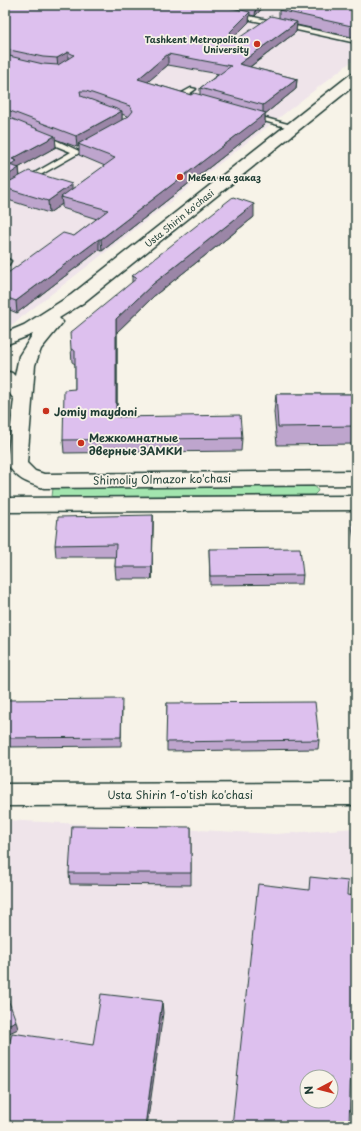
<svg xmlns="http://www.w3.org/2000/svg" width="361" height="1131" font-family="'Playpen Sans',sans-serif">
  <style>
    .built { fill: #efe4ea; fill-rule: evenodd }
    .green { fill: #a3e5af; stroke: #619172 }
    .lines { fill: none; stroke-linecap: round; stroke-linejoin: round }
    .lane-casing { stroke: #1f3d34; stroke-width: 3 }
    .street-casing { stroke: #1f3d34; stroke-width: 3 }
    .secondary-casing { stroke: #1f3d34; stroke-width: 3 }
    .lane { fill: #f7f3e8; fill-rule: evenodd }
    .street { fill: #f7f3e8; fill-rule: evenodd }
    .secondary { fill: #f7f3e8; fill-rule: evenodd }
    .wall { fill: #bea5cd; stroke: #1f3d34; fill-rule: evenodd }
    .shaded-wall { fill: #9b86a7; stroke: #1f3d34 }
    .building { fill: #ddc0ee; stroke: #1f3d34; fill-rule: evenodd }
    .poi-dot { fill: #c8321e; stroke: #f7f3e8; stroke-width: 1.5 }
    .labels { text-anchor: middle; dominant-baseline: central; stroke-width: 3.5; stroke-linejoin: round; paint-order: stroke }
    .far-poi-label { font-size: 9px; font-weight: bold; fill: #1f3d34; stroke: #f7f3e8; text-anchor: end }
    .far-street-label { font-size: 9px; fill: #1f3d34; stroke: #f7f3e8 }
    .poi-label { font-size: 11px; font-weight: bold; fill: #1f3d34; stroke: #f7f3e8; text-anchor: start }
    .street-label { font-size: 11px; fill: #1f3d34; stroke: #f7f3e8 }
  </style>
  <rect width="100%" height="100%" fill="#f7f3e8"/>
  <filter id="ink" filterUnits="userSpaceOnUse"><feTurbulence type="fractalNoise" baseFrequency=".025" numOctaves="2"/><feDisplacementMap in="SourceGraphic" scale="8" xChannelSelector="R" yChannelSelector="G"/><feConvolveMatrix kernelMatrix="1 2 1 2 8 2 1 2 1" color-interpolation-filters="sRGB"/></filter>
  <g filter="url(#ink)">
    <path class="built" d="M5 5H356V58L5 330Z
      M5 820 276 834 356 828V1126H5ZM307 1077H331V1101H307Z"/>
    <path class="green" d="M311 486 316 487 318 491 314 495 52 497 53 488Z"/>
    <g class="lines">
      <g class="lane-casing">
        <path id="lane" d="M235 13 356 39V43L233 16 232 15Z
          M191 88 196 89 186 96 192 98V100L182 99 179 95 180 94Z
          M251 114 295 126 297 127 293 129 249 117 248 116Z
          M39 135H45L81 152 5 195V190L71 152 39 139Z
          M5 257 11 261 8 266H5Z"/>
      </g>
      <g class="street-casing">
        <path id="street" d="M356 783V805L5 806V784Z"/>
      </g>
      <g class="secondary-casing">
        <path id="secondary" d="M356 73V84L83 303 59 318 63 322 41 349 35 365 27 463 35 471 44 474 356 471V485L44 488C27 483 16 479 7 463L14 399 5 388V371L12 373 15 376 19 356 33 334 5 345V333L24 325 71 295 351 74Z
          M356 496V510L5 512V498Z"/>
      </g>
      <use href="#lane" class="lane"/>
      <use href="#street" class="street"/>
      <use href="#secondary" class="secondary"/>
    </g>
    <path class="wall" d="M5 5H265L255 16 250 15 249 22 234 37 236 40 279 18V10L356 5V38L297 25 296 32 250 67 297 79 296 89 265 114V124L102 251 99 250 17 313 5 308V275L74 236 97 219 62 208V204L49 213 5 199ZM168 65 219 74 200 88V95H191L147 82ZM122 114 129 117 122 120ZM55 139 77 147 79 146V155L105 166 72 189 20 176 19 168H18L56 147Z
      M254 217 154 296 117 332V417L242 438 241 451 64 453 63 440 75 389V364L72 362 71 349 132 282V276Z
      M276 394H356V444L277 445 274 412Z
      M153 515 152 579H116L115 567 116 557H56L55 545Z
      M353 518H356V554L352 527Z
      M209 549 303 575 302 584 210 585Z
      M5 700 122 708 121 746 5 747Z
      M167 703 319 740 318 749 167 751Z
      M191 827V885L70 884 69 873Z"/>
    <path class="shaded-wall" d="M256 5H265L255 16 256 6Z
      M250 12 249 22 229 42 230 32Z
      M297 22 296 32 239 75V64Z
      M68 52V63L58 68 57 58Z
      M168 54V65L138 90V79Z
      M297 79 296 89 265 114V124L102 251 101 239 263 115V105Z
      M122 111V122L78 144 79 146 77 147 76 136Z
      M55 136 56 147 18 168H19L20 180 5 188V177L12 159Z
      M72 184V196L61 197 62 204 49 213 48 201Z
      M254 204V217L154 296 117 332V430L116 417V319L153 284Z
      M99 239V250L17 313 16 301Z
      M153 515V527L152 579V567Z
      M6 518 7 527 5 544V525Z
      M162 1001 163 1013 147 1126H145Z
      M16 1021 18 1029 5 1035V1026Z"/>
    <path class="building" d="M5 5H218L250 12 230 32 236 40 271 16 297 22 239 64 297 79 263 105 200 88 231 66 168 54 138 79 191 95 194 93 266 113 101 239H99L16 301 5 297V275L63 233 74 236 108 210 61 197 115 158 78 144 129 116 133 111 130 106 86 91H80L81 96 122 111 76 136 5 109V55L43 64 58 65 74 55 68 52 57 58 43 57 5 49Z
      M286 5H356V27L279 10Z
      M5 116 55 136 12 159 17 161 9 165 19 168 5 177Z
      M29 171 72 184 48 201 5 188V184Z
      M233 197 254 204 153 284 116 319V417L240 415 242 438 63 440 64 390 75 389V351L71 349 70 333 137 278 132 276Z
      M276 394H356V426L278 427Z
      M153 515 152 567H115L116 544 55 545 58 517Z
      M353 518H356V536Z
      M300 548 303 575 210 576 209 549Z
      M122 699 121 737 5 738V700Z
      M315 702 319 740 166 742 167 703Z
      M72 826 191 827V873H69Z
      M310 877 348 881 347 895 356 896 349 1126H232L258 884 309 890ZM307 1077H331V1101H307Z
      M5 991 16 1021 5 1026Z
      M101 994 162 1001 145 1126H5V1062L12 1033 93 1045Z"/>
  </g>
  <g class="poi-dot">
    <circle cx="257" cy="44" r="4"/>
    <circle cx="180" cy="177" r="4"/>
    <circle cx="46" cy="411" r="4"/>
    <circle cx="81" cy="443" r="4"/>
  </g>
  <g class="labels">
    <g class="far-poi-label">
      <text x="249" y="39">Tashkent Metropolitan<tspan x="249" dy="10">University</tspan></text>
      <text x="188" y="177" text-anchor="start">Мебел на заказ</text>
    </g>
    <g class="far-street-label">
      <text transform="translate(179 218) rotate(-39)">Usta Shirin ko'chasi</text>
    </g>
    <g class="poi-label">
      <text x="54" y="411">Jomiy maydoni</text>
      <text x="89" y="437">Межкомнатные<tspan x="89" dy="13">дверные ЗАМКИ</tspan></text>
    </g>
    <g class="street-label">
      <text transform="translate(162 479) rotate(-1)">Shimoliy Olmazor ko'chasi</text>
      <text x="180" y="794">Usta Shirin 1-o'tish ko'chasi</text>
    </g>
  </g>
  <rect width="361" height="1131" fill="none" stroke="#f7f3e8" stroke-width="20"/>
  <rect x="10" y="10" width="341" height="1111" fill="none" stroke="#1f3d34" stroke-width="1.5" filter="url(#ink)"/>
  <g transform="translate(319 1089) rotate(263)"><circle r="19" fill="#f7f3e8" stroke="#a1aaa0"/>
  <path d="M0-3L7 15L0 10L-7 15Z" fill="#c8321e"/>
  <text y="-6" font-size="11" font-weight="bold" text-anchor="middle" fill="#1f3d34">N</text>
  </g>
</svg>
